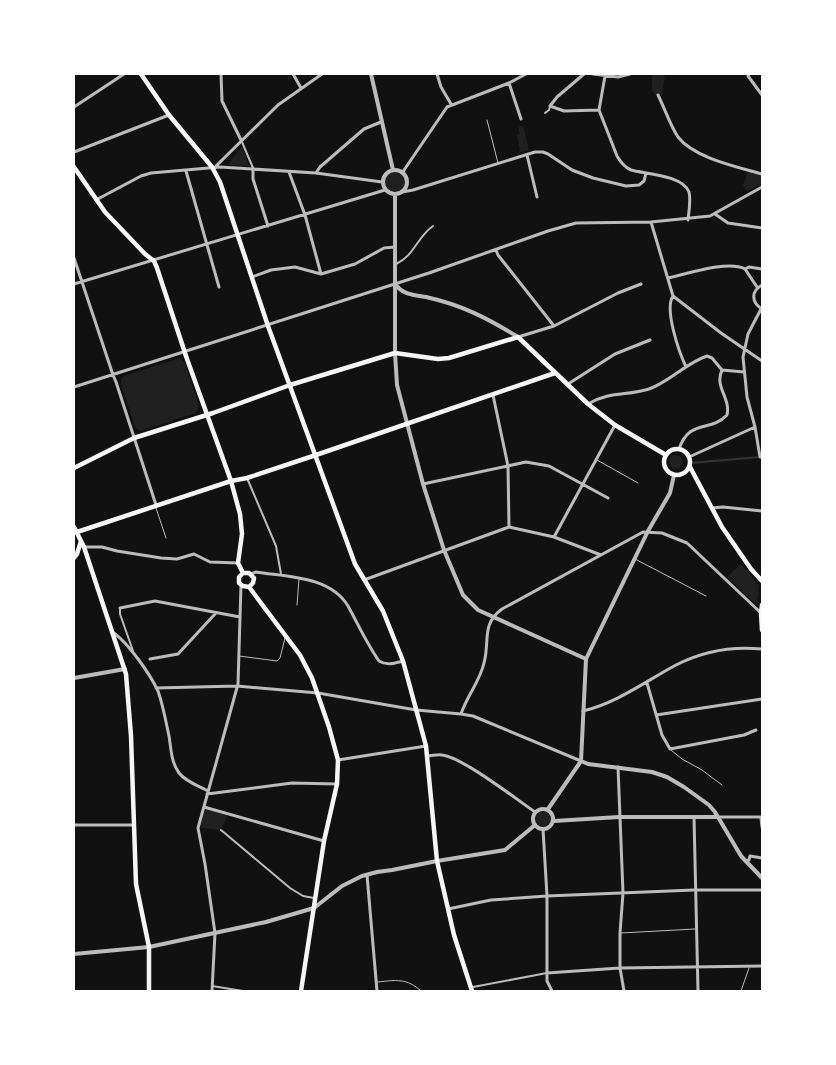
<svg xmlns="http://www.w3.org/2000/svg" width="836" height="1065" font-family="Bitter,serif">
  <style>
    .green { fill: #202020 }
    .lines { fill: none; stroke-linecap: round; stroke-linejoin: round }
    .stream { stroke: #333; stroke-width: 2 }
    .service { stroke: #bcbcbc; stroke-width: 1 }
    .pedestrian { stroke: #bcbcbc; stroke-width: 2 }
    .minor { stroke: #bcbcbc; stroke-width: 3 }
    .tertiary { stroke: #bcbcbc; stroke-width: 4 }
    .secondary { stroke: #f5f5f5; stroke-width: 4.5 }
  </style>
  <rect width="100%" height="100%" fill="#111"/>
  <path class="green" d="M652 75H665L662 95H655L652 90Z
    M523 126 529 150 518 153 520 150 517 135 519 134V127Z
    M242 146 249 166 228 165Z
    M748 171 762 176V184L747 191 743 185Z
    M385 182a10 10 0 1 1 20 0a10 10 0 1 1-20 0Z
    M177 359H181L185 363 199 406 196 413 141 431 135 427 121 384V379L124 376Z
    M669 462a7 7 0 1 1 14 0a7 7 0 1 1-14 0Z
    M741 564 759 585 757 605 727 577Z
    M208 808 228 815 221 830 200 828 203 815Z
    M536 819a7 7 0 1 1 14 0a7 7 0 1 1-14 0Z"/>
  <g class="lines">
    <path class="stream" d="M690 463 760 457"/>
    <path class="service" d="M487 120 498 163
      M597 460 638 483
      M156 508 166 538
      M635 559 706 596
      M297 605 299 579
      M239 656 277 661 280 658 285 638
      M671 750 682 759 702 770 722 785
      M621 933 695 929
      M378 982C396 980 407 978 421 991
      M741 991 749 968"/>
    <path class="pedestrian" d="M545 113 549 110 550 106
      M242 142 253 168
      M396 264C415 255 417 237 433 226
      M247 478 276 546 281 574
      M120 608V614L133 651
      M221 830 290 888 303 896 314 898
      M212 986 243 991
      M473 987 547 973"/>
    <path class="minor" d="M221 74 222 101 241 140
      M293 74 301 88
      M437 74 441 87 451 104
      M584 74 557 97 550 106 564 111 599 110
      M593 74 618 77 630 74
      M749 74 748 76 762 95
      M605 76 599 110 617 156C621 162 624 167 631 170 645 174 683 175 689 192 691 200 689 211 688 220
      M509 83 521 119
      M658 95C665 109 670 125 678 137 694 158 738 167 762 174
      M74 107 124 74
      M74 152 169 115
      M527 155 537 197
      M216 166 278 105 322 74
      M253 168V179L268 226
      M186 171 219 287
      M289 172 305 215 321 274
      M316 173 320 167 364 129 381 122
      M402 173 447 107 509 83 526 74
      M402 192 413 190 535 152H543L548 154 572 170 593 178 626 186 639 185 644 181 646 173
      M96 200 141 176 151 173 220 167 316 173 382 182
      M715 214 728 223 762 228
      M651 222 673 296 721 333 762 361
      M496 250 498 255 554 326
      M74 258 113 375 116 382 156 505
      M745 269 757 287
      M252 277 271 270 295 267 321 274 355 264 384 248 395 247
      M668 278C687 274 728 260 745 269L749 267 762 269
      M74 284 385 190
      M673 296C664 309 679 352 686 367
      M761 309 748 334 743 357 747 397 755 427 760 457H762
      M762 309C751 302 751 291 762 285
      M518 337 554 326 618 293 641 284
      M568 384 615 354 650 340
      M74 387 429 273 548 231 576 223 651 222 710 216 762 187
      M493 395 508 466 509 527
      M588 404C610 391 627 396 649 389 669 382 686 363 707 356L712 358 722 370 744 372
      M679 449C690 418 710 433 727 415 731 398 714 387 722 370
      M689 457 755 427
      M423 484 526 462 549 466 608 498
      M712 508 723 507 762 511
      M554 537 615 425
      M84 547H102L117 551 161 558 177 559 194 554 210 562 238 563
      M251 574 256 572C287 577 330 576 348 606 358 624 367 644 379 661 387 666 395 663 403 661
      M364 580 509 527 554 537 601 555
      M120 608 155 601 240 617
      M114 633C129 644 150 674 158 691 163 705 166 722 169 736 171 748 171 762 179 773 185 781 198 786 208 791
      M150 659 178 654 215 614
      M647 683 662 735 670 749 744 735 756 730
      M156 688 237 686 318 693 416 710 461 714 473 716 581 761
      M583 711C617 703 646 681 676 665 703 651 732 646 762 649
      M461 714C467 696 480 681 484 663 490 642 481 624 502 609L643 532 662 533 687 543 761 613
      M656 715 762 699
      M427 756C432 756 438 754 442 755 462 757 516 799 535 812
      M338 760 426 746
      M618 767 623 893 620 933V968L624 991
      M207 794 292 783 337 784
      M204 807 324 841
      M694 817 698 991
      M718 817H762
      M761 818 762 827
      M74 825H134
      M543 829 547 896V981L552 991
      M745 861 749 860 750 856 762 858
      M367 875 377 991
      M448 909 491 900 547 896 694 890H762
      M547 973 620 968 762 966
      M212 991 215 933 205 864 198 828 238 684 241 585"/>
    <path class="tertiary" d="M371 74 393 170
      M383 182a12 12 0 1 1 24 0a12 12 0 1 1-24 0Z
      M395 195V353L397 385 423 484 444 550 463 595 478 610 586 659
      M395 284C403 295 414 295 426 297 462 305 487 318 518 337
      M74 678 125 669
      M581 761 588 764 652 772 667 777 684 787 709 805 715 812 741 856 762 878
      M533 819a10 10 0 1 1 20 0a10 10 0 1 1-20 0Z
      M548 809 581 761 586 659 648 531 670 493 674 475
      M554 821 619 817H718
      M74 954 149 947 266 922 314 908 342 886 362 876 377 872 392 870 437 861 505 850 535 825"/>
    <path class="secondary" d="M141 74 169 115 212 167 220 182 268 326 355 564 383 611 403 661 426 746 437 861 454 935 472 991
      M74 167 105 212 145 254 154 261 157 268 187 359 231 481 240 514 242 534 238 563 243 573
      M664 462a13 13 0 1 1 26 0a13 13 0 1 1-26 0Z
      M690 467 722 527 751 569 762 581
      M74 468 134 438 213 413 290 385 395 353 438 359 449 358 518 337 588 404 615 425 666 455
      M74 527 84 547 126 674 131 736 136 884 149 947V991
      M77 532 231 481 247 478 316 455 555 373
      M74 558 77 554 81 541
      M243 573H249L254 578 253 583 249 587
      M243 573 239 577V583L243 586 249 587
      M249 587 300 655 312 678 329 727 338 760 337 784 324 841 301 991
      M762 605 761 613 762 630"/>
  </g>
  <rect width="836" height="1065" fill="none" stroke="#ffffff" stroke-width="150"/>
</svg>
